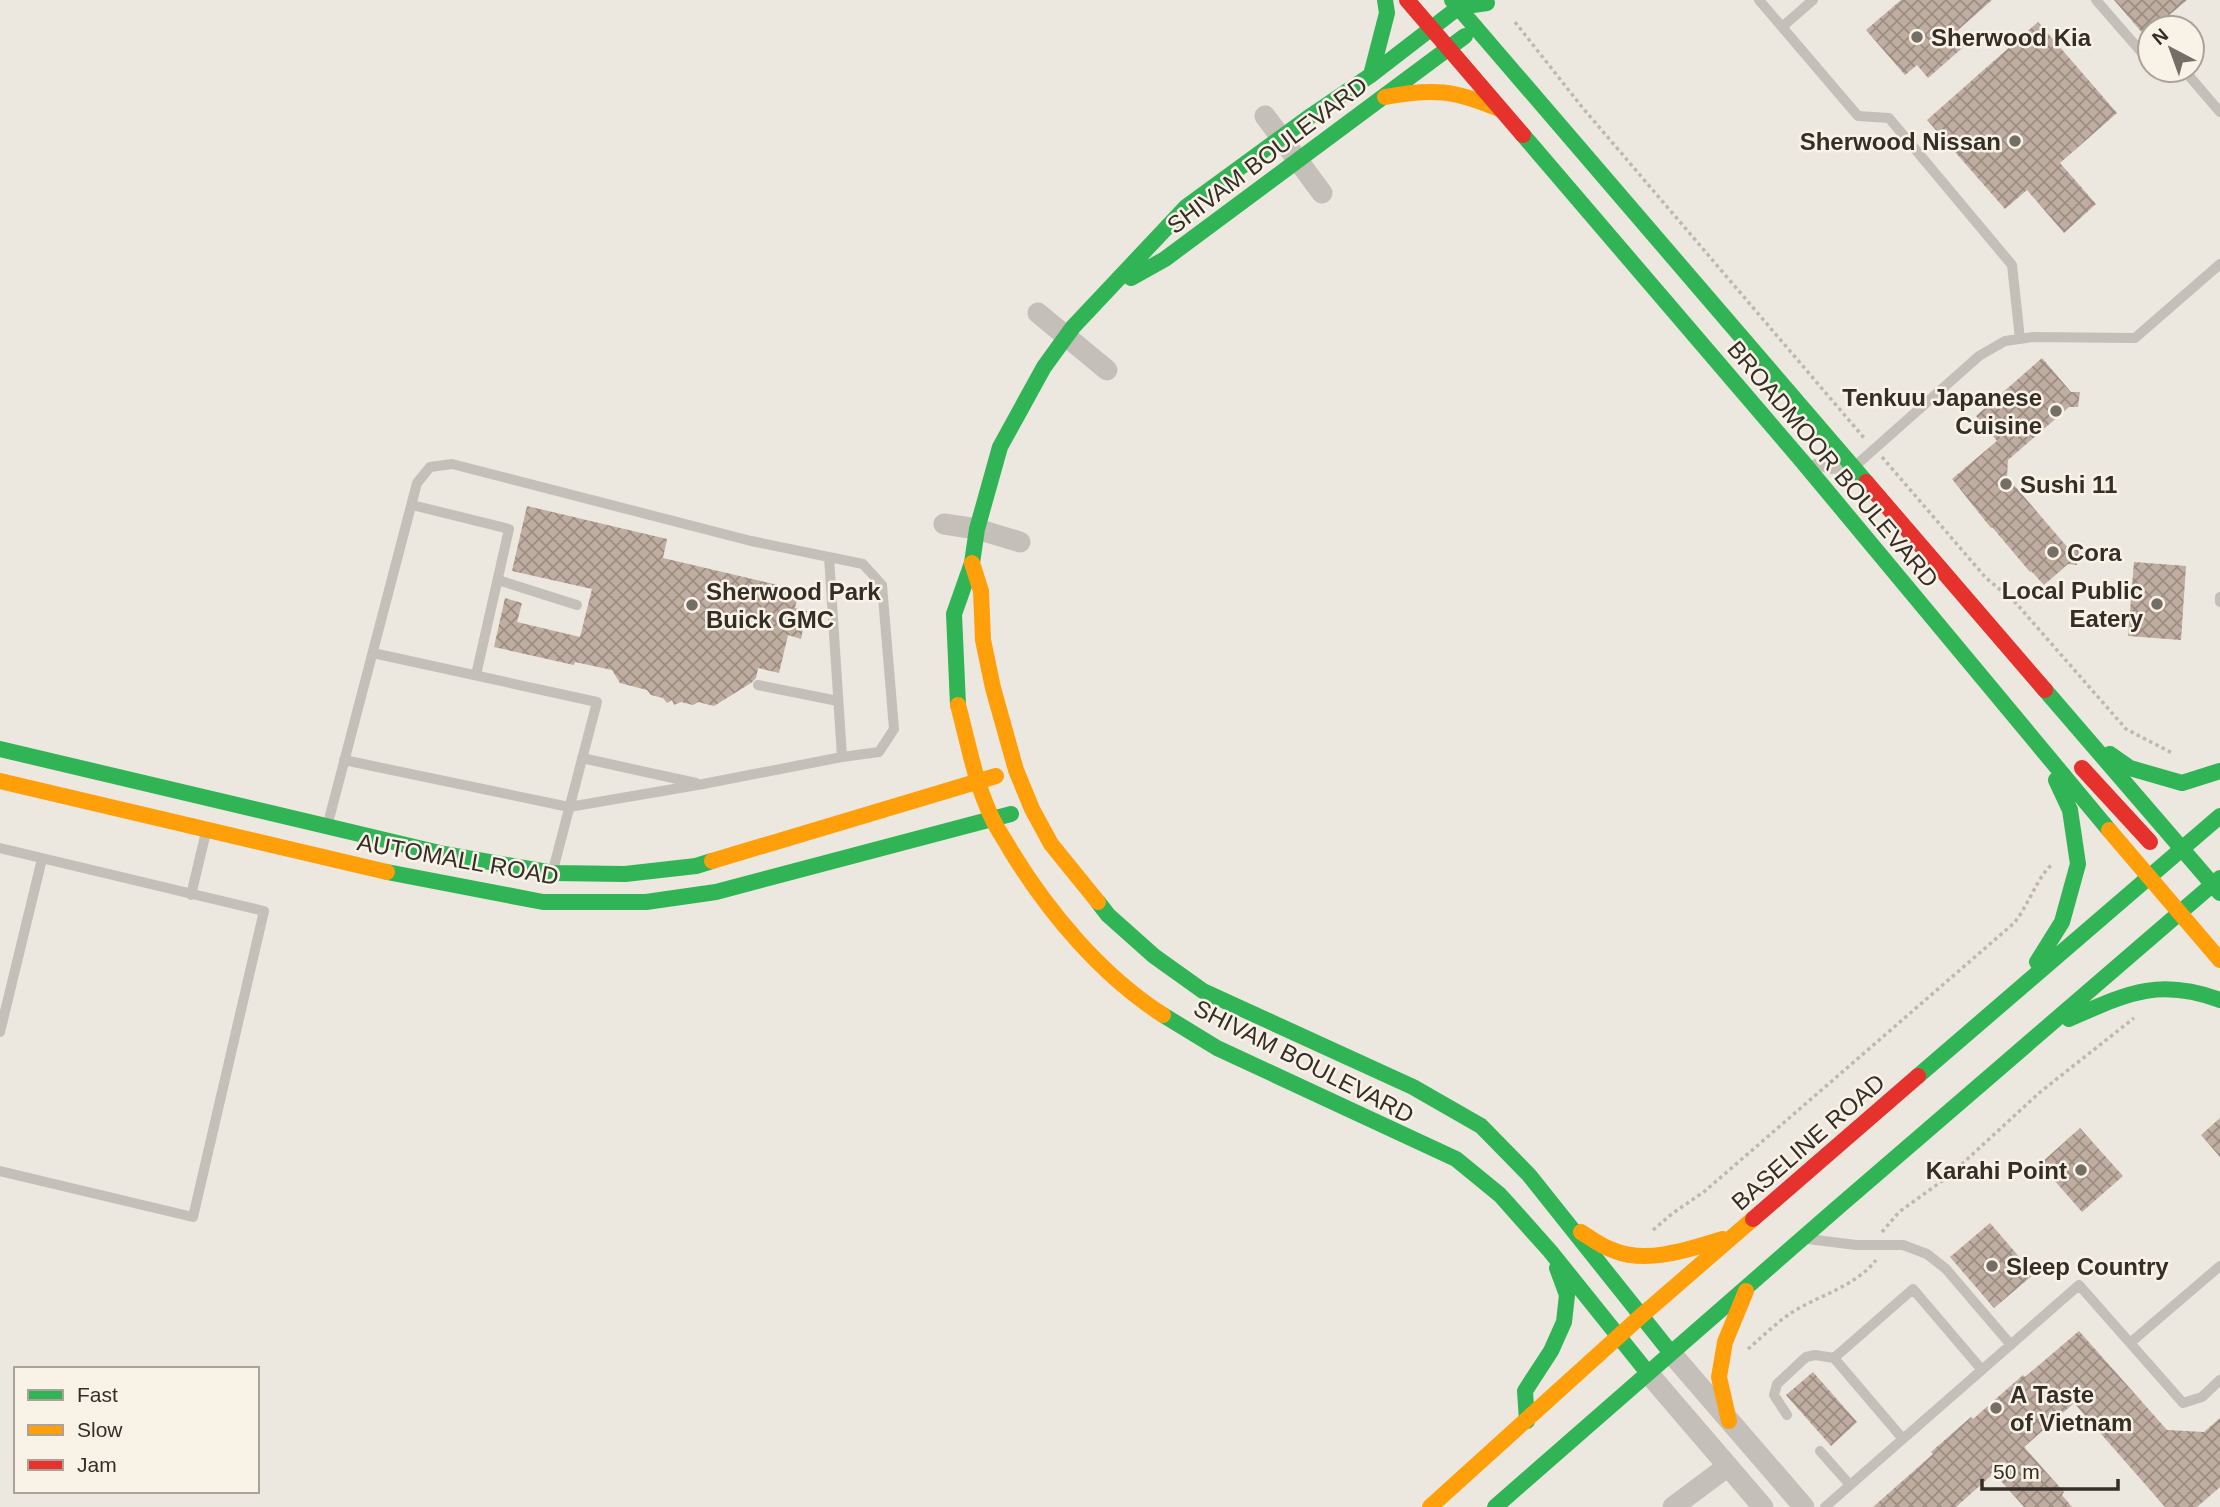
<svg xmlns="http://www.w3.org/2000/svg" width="2220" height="1507" font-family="Helvetica,sans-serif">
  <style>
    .building { fill: url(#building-cross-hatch) }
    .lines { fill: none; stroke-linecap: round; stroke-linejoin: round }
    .path { stroke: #beb8b1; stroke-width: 3.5; stroke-dasharray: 3.5 3.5; stroke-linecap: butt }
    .lane { stroke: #c5bfb9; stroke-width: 10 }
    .street { stroke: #c5bfb9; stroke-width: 21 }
    .fast { stroke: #30b455; stroke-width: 16 }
    .slow { stroke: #ff9f0a; stroke-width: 16 }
    .jam { stroke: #e5322d; stroke-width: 16 }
    .poi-dot { fill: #756e67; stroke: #f9f2e7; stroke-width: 2.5 }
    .labels { text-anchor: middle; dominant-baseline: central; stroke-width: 5; stroke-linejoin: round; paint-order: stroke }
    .poi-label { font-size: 24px; font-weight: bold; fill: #352d27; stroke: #f9f2e7; text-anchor: start }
    .street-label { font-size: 24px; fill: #352d27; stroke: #f9f2e7 }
  </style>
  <defs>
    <pattern id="building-cross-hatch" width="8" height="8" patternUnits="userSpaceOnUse" patternTransform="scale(1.75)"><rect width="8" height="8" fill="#bfada1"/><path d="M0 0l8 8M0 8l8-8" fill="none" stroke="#9c8d83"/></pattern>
  </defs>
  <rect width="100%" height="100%" fill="#ece7df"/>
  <path class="building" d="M1901 0H1992L1957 31 1968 43 1928 78 1917 65 1905 75 1866 30Z
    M2114 0H2187L2154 28H2150V32L2145 36Z
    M2038 22 2117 113 2060 163 2096 204 2064 233 2027 190 2005 209 1927 120Z
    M2042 358 2071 392H2080L2078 407H2069L2008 460 2007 477 2069 549 2079 550 2077 565 2068 564 2044 585 2031 571 2030 572 1992 527 1991 528 1952 479 1997 441 1976 416Z
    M527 506 667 539 663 558 799 590 795 608 807 611 801 639 788 635 779 673 758 668 756 678 751 683 714 706 698 702 693 705 681 702 674 705 672 700 667 703 663 698 651 695 647 690 620 683 612 670 575 662 574 665 494 647 505 598 522 603 517 622 580 637 592 589 512 571Z
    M2134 562 2186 566 2181 640 2128 636Z
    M2220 1118V1157L2201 1135Z
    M2080 1128 2123 1176 2082 1212 2040 1164Z
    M1990 1223 2034 1274 1994 1308 1950 1257Z
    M2079 1331 2167 1430 2204 1432 2220 1418V1487L2197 1507H2165L2074 1403 2024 1447 2064 1492 2062 1495 2072 1507H2024L1994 1473 1956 1507H1873L1933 1454 1931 1452 1971 1417 1973 1419 2023 1375 2025 1377Z
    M1813 1372 1857 1422 1831 1446 1786 1395Z"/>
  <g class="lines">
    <path class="path" d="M1515 22 1582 107 1865 439
      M1882 457 1986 578 2015 602 2126 729 2174 754
      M1653 1230 1673 1213 1705 1191 2013 924C2028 908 2038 874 2053 864
      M1882 1232 1899 1212 1949 1176 2039 1093 2134 1018
      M1748 1349C1762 1337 1776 1323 1791 1313 1819 1295 1855 1287 1876 1260"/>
    <path class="lane" d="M1759 0 1858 116 1889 118 2012 265 2020 339
      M2096 0 2150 62
      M1782 27 1813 0
      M2157 70 2159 72 2173 70
      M2184 70 2220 112
      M1815 464 1831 469 1854 467 1979 356 2005 341 2033 337 2135 338 2220 264
      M412 505 509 529 476 675
      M829 557 842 757
      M498 580 577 605
      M2220 597V602
      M373 653 597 702 553 870
      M758 685 838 701
      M582 758 696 783
      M328 823 417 483 430 467 452 464 751 541 863 564 882 585 894 729 879 752 842 757 703 784 569 807 344 760
      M0 848 264 911 193 1217 0 1171
      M191 895 206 832
      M0 1032 42 859
      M1808 1239 1856 1245H1903L1927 1254 1946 1269 2011 1345
      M2130 1343 2220 1266
      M1787 1415 1774 1395 1777 1384 1806 1357 1815 1355 1834 1358
      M1903 1439 1834 1358 1913 1289 1982 1370
      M1820 1451 1850 1485
      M1825 1507 2079 1285 2183 1403 2202 1397 2220 1380"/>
    <path class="street" d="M1265 116 1322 193
      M1038 313 1107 370
      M944 524 977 529 1020 542
      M1671 1353 1804 1507
      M1648 1373 1763 1507
      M1673 1507 1728 1466"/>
    <path class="fast" d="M1452 0 1866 482
      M1371 75 1387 13 1385 0
      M1523 135 1802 461 2109 830
      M1131 278 1165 259 1465 36
      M2045 690 2220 893
      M958 705 954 614 972 563 977 529 1000 447 1044 367 1073 327 1186 207 1312 115 1371 75 1459 7 1487 3
      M0 749 444 854 553 873 625 874 696 866 712 861
      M2110 754 2130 768 2182 783 2220 771
      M387 872 543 902H646L716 892 1011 814
      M1098 902 1108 915 1154 956 1203 991 1413 1087 1481 1126 1529 1175 1671 1353
      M2037 962 2062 922 2078 864 2070 810 2056 780
      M1163 1015 1217 1048 1456 1159 1500 1195 1550 1251 1648 1373
      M2069 1019C2126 994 2158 977 2220 1000
      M1918 1076 2220 816
      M1527 1421 1525 1391 1551 1351 1564 1322 1567 1295 1557 1268
      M1495 1507 1836 1209 2220 878"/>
    <path class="slow" d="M1385 97C1433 88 1454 90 1499 109
      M972 563 981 591 983 640 993 688 1016 770 1032 809 1051 844 1098 902
      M958 705C968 742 975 783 992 818 997 829 1005 840 1011 851 1049 913 1101 975 1163 1015
      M0 781 387 872
      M2109 830 2220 960
      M712 861 996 776
      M1581 1232C1592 1239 1602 1247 1615 1251 1648 1264 1690 1249 1723 1239
      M1729 1421 1719 1377 1725 1342 1746 1291
      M1430 1507 1641 1316 1753 1219"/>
    <path class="jam" d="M1407 0 1523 135
      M1866 482 2045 690
      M2082 768 2150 842
      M1753 1219 1918 1076"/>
  </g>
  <g class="poi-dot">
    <circle cx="1917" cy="37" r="7"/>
    <circle cx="2015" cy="141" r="7"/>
    <circle cx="2056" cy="411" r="7"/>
    <circle cx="2006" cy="484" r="7"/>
    <circle cx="2053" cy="552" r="7"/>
    <circle cx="2157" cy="604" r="7"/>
    <circle cx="692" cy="605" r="7"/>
    <circle cx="2081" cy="1170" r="7"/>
    <circle cx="1992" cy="1266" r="7"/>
    <circle cx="1996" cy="1408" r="7"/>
  </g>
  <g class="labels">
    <g class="poi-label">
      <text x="1931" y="37">Sherwood Kia</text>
      <text x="2001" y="141" text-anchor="end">Sherwood Nissan</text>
      <text x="2042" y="397" text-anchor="end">Tenkuu Japanese<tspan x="2042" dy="28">Cuisine</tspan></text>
      <text x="2020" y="484">Sushi 11</text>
      <text x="2067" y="552">Cora</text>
      <text x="2143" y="590" text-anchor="end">Local Public<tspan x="2143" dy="28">Eatery</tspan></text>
      <text x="706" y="591">Sherwood Park<tspan x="706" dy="28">Buick GMC</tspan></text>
      <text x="2067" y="1170" text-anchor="end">Karahi Point</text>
      <text x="2006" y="1266">Sleep Country</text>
      <text x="2010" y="1394">A Taste<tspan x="2010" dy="28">of Vietnam</tspan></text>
    </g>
    <g class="street-label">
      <text transform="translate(1267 155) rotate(-37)">SHIVAM BOULEVARD</text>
      <text transform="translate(1833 464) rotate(50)">BROADMOOR BOULEVARD</text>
      <text transform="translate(458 859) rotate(10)">AUTOMALL ROAD</text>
      <text transform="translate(1304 1061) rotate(27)">SHIVAM BOULEVARD</text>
      <text transform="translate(1808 1142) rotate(-41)">BASELINE ROAD</text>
    </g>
  </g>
  <rect x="14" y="1367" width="245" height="126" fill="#f9f2e7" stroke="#aba39a" stroke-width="2"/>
  <rect x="28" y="1390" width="35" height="10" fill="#30b455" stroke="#aba39a" stroke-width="2"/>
  <text x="77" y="1402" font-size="21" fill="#352d27">Fast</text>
  <rect x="28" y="1425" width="35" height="10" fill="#ff9f0a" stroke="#aba39a" stroke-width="2"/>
  <text x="77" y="1437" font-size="21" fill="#352d27">Slow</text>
  <rect x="28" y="1460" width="35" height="10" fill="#e5322d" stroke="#aba39a" stroke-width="2"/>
  <text x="77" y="1472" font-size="21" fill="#352d27">Jam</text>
  <g transform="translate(2171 49) rotate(319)"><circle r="33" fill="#f9f2e7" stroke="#aba39a" stroke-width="2"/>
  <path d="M0-5L12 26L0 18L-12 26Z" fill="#756e67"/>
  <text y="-10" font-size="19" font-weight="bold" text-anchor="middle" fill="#352d27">N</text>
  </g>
  <path d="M1982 1479v10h136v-10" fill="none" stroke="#352d27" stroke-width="3.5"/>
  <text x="1993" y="1479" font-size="21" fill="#352d27" stroke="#f9f2e7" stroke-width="5" paint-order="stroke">50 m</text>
</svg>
